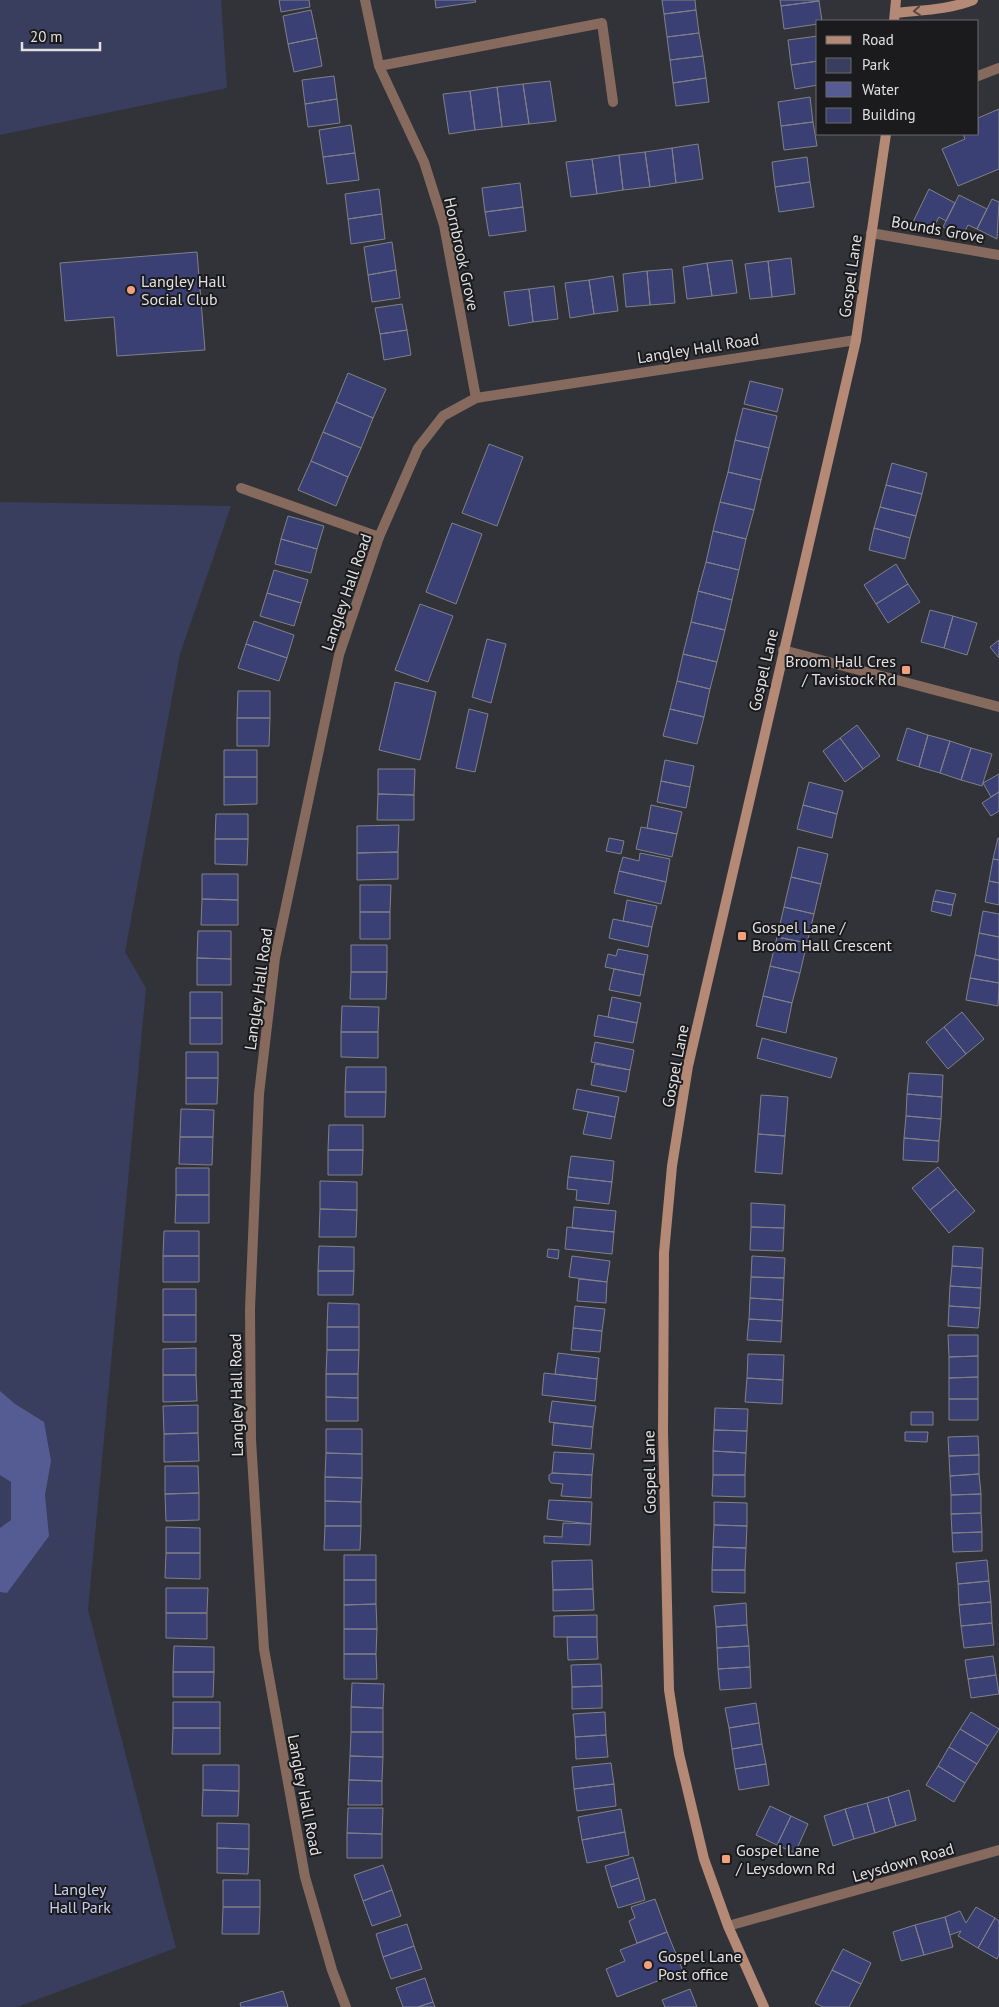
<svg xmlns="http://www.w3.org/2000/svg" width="999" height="2007" font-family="'PT Sans',sans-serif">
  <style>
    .green { fill: #393d5e }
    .water { fill: #555c93 }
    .building { fill: #3b4074; stroke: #808186 }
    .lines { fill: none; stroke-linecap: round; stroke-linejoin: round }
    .lane { stroke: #866a5e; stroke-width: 10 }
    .street { stroke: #866a5e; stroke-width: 10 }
    .secondary { stroke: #b48975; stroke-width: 10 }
    .oneway { stroke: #584740 }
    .poi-dot { fill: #f1a17d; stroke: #1b1b1d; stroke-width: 2 }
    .labels { text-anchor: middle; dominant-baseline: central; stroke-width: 4; stroke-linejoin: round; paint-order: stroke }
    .street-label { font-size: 16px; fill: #e1e1e4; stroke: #1b1b1d }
    .poi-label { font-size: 16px; fill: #e1e1e4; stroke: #1b1b1d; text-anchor: start }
    .park-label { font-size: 16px; fill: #c9cef0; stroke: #1b1b1d }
  </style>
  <rect width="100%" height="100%" fill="#323338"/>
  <path class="green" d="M0 0H221L227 88 0 135Z
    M0 502 231 506 180 654 125 952 146 988 88 1610 176 1948 17 2007H0Z"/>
  <path class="water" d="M0 1391 15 1404 44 1422 51 1461 45 1495 49 1536 7 1593 0 1592V1528L11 1520V1482L0 1475Z"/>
  <path class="building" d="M279 0H309L310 7 281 12Z
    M435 0H475L476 2 436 8Z
    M662 0H695L696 10 664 14Z
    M780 0H819V1L781 6Z
    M819 1 822 21H818V24L784 29 781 6Z
    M311 10 317 38 288 44 283 16Z
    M696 10 699 33 667 37 664 14Z
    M699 33 703 56 670 60 667 37Z
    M818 36V61L791 65 788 40Z
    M317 38 322 66 294 72 288 44Z
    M703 56 706 78 673 83 670 60Z
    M818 61V85L795 89 791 65Z
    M334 76 337 99 305 104 302 80Z
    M706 78 709 102 676 106 673 83Z
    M550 81 556 121 529 124 523 84Z
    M523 84 529 124 502 127 497 87Z
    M497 87 502 127 475 130 470 91Z
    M470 91 475 130 449 134 443 94Z
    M810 97 813 122 781 126 778 102Z
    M337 99 340 123 308 127 305 104Z
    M999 109V169L958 186 942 149 965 139 963 134H978V118Z
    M813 122 817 146 784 150 781 126Z
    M351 125 355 153 323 157 319 130Z
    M698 144 703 179 676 183 672 148Z
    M672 148 676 183 650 187 645 152Z
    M645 152 650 187 623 190 619 155Z
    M355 153 359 180 327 184 323 157Z
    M619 155 623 190 597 194 592 159Z
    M807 157 810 182 775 187 772 162Z
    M592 159 597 194 571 197 566 162Z
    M810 182 814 207 779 212 775 187Z
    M520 183 523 207 485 212 482 188Z
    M379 189 382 214 348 219 345 194Z
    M929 189 955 203 946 221 939 217 932 231 913 222Z
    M959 195 987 209 977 229 968 225 962 237 943 227Z
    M992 199 999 202 997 239 977 229Z
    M523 207 526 231 489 236 485 212Z
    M382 214 385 239 351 244 348 219Z
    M392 242 396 270 368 275 364 247Z
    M197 252 205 350 117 356 114 317 65 321 60 263Z
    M791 258 795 294 772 297 768 261Z
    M732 260 737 293 712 296 707 263Z
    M768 261 772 297 750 299 745 264Z
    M707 263 712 296 687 299 683 267Z
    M672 269 675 303 650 305 647 271Z
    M396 270 400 298 372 302 368 275Z
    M647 271 650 305 626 307 623 274Z
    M613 276 618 311 594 314 589 280Z
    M589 280 594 314 570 318 565 283Z
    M554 286 558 319 533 322 529 289Z
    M529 289 533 322 509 326 504 292Z
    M402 304 407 330 380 334 375 308Z
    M407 330 411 355 384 360 380 334Z
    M348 373 386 389 373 418 336 402Z
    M750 381 783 389 777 412 744 404Z
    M336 402 373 418 361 448 323 432Z
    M743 408 777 416 769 448 735 440Z
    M323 432 361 448 348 477 311 461Z
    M735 440 769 448 761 480 728 472Z
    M489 444 523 457 497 526 462 513Z
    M311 461 348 477 336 506 298 490Z
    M892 463 927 473 922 494 886 485Z
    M728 472 761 480 754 510 720 502Z
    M886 485 922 494 916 516 880 507Z
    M720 502 754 510 746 539 713 531Z
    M880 507 916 516 910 538 874 528Z
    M288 516 324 526 317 549 281 539Z
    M452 523 482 534 456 604 426 592Z
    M874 528 910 538 905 559 869 550Z
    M713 531 746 539 739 570 706 562Z
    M281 539 317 549 311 573 275 564Z
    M706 562 739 570 732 600 698 591Z
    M896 564 908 584 876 604 864 585Z
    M274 570 308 580 301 603 267 593Z
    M908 584 920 602 888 623 876 604Z
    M698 591 732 600 725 630 691 622Z
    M267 593 301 603 294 626 260 616Z
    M420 604 453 616 428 682 395 670Z
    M930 610 953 616 944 648 921 642Z
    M953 616 977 623 967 655 944 648Z
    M254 621 294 635 287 658 246 644Z
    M691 622 725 630 717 662 683 654Z
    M487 639 506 644 491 703 472 697Z
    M999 640V658L990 647Z
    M246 644 287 658 279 681 238 668Z
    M683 654 717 662 710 689 677 681Z
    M677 681 710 689 704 717 670 709Z
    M395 682 436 692 420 760 379 750Z
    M238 691H270V718H237Z
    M469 709 488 714 475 772 456 768Z
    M670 709 704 717 697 744 663 736Z
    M237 718H270L269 746H237Z
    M857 725 880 756 863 769 840 738Z
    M907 728 928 735 919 767 897 760Z
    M928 735 950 741 940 773 919 767Z
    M840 738 863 769 845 782 823 751Z
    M950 741 971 748 961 780 940 773Z
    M971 748 992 754 982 786 961 780Z
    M224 750H257V777H224Z
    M665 760 694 766 690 787 661 781Z
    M378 769H415L414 795 378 794Z
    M999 774V792L991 797 983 783Z
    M224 777H257V804L224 805Z
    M661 781 690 787 686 808 657 802Z
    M809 782 843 791 837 814 803 805Z
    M999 792V811L991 816 982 803Z
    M378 794 414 795V820H377Z
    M651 805 682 812 677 834 647 828Z
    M803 805 837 814 832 838 797 829Z
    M216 814H248V839H215Z
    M399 825 398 852 357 853V826Z
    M641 827 677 834 672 857 636 849Z
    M609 838 624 841 621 854 606 851Z
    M998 838H999V860L993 859Z
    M215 839H248L247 865 215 864Z
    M798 847 828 854 821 884 791 877Z
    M398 852V879L357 880V853Z
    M640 853 670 859 666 882 619 871 623 857 639 861Z
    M993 859 999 860V883L989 881Z
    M619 871 666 882 661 904 614 893Z
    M202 874H238V900L202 899Z
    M791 877 821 884 814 914 784 907Z
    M989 881 999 883V905L985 902Z
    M360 885H391L390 912H360Z
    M936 890 956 894 953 905 933 901Z
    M202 899 238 900V925H201Z
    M627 900 657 906 652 927 623 921Z
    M933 901 953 905 951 916 931 911Z
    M784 907 814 914 807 943 777 937Z
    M983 911 999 914V937L979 933Z
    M360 912H390V939H360Z
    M613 919 652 927 648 947 609 938Z
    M198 931H231V959L197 958Z
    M979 933 999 937V960L975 955Z
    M777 937 807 943 800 973 770 966Z
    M351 945H387V972H351Z
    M618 949 648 955 644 975 605 967 608 954 616 956Z
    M975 955 999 960V983L970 978Z
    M197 958 231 959V985H197Z
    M770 966 800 973 792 1003 763 996Z
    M614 969 644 975 640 996 609 990Z
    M351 972H387L386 999H350Z
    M970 978 999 983 998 1006 966 1000Z
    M190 992H222V1018H190Z
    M763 996 792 1003 786 1033 756 1026Z
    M612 997 641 1003 637 1023 608 1017Z
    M342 1006 379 1007 378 1032H341Z
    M962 1012 984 1039 966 1054 944 1027Z
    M598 1015 637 1023 633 1043 594 1036Z
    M190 1018H222V1044H190Z
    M944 1027 966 1054 948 1069 926 1042Z
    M341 1032H378V1058L341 1057Z
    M762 1038 837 1058 831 1078 757 1058Z
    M595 1042 634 1050 630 1070 591 1062Z
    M186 1052H218V1078H186Z
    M595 1064 630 1070 626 1092 591 1085Z
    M346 1067H386V1092H345Z
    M909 1073 943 1075 942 1097 907 1094Z
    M186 1078H218L217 1104H186Z
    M577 1089 619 1097 615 1117 573 1109Z
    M345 1092H386L385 1117H345Z
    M907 1094 942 1097 941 1119 906 1116Z
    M761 1095 788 1097 785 1136 758 1134Z
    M181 1109 214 1110 213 1137H180Z
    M588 1112 615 1117 611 1139 583 1134Z
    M906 1116 941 1119 939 1141 904 1138Z
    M329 1125H363V1150H328Z
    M758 1134 785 1136 782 1174 755 1172Z
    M180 1137H213L212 1165 179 1164Z
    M904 1138 939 1141 938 1162 903 1160Z
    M328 1150H363L362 1175H328Z
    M571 1156 614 1161 612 1182 568 1177Z
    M938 1167 956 1189 930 1210 912 1188Z
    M176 1168H209V1195H176Z
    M568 1177 612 1182 609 1204 576 1200 577 1190 567 1189Z
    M320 1181 357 1182V1210L320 1209Z
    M956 1189 975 1211 949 1233 930 1210Z
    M176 1195H209V1223H175Z
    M751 1203 785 1205 784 1228 751 1227Z
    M574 1207 616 1211 614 1232 572 1228Z
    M320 1209 357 1210 356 1237H319Z
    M567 1227 614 1232 612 1254 565 1249Z
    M751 1227 784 1228 783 1251 750 1250Z
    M164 1231H199V1256H163Z
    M319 1246 354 1247V1271H318Z
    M953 1246 983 1248 982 1268 952 1266Z
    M548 1249 559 1250 558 1259 547 1257Z
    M163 1256H199V1282H163Z
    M572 1256 610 1261 607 1282 569 1277Z
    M752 1256 785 1258 784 1278 751 1277Z
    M952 1266 982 1268 981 1288 950 1286Z
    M318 1271H354L353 1295H318Z
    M751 1277 784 1278 783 1300 750 1298Z
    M579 1279 607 1282 606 1303 577 1301Z
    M950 1286 981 1288 980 1308 949 1306Z
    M163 1289H196V1315H163Z
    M750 1298 783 1300 782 1321 749 1319Z
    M328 1303 359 1304V1327H327Z
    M575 1306 605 1309 602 1331 573 1328Z
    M949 1306 980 1308 978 1328 948 1326Z
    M163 1315H196V1342H163Z
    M749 1319 782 1321 781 1342 747 1340Z
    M327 1327H359V1350H327Z
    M573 1328 602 1331 600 1352 571 1350Z
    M948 1335H978V1356L949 1357Z
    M196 1348V1375H163V1349Z
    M327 1350H359L358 1374H326Z
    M558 1353 599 1358 597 1379 555 1374Z
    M748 1354 784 1355 783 1380 747 1378Z
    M978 1356V1377L949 1378V1357Z
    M544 1373 597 1379 595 1401 542 1395Z
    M326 1374H358V1398L326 1397Z
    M163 1375H196L197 1401 163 1402Z
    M978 1377V1399H949V1378Z
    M747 1378 783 1380 782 1404 745 1402Z
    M326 1397 358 1398V1421H326Z
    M949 1399H978V1420H949Z
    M552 1401 596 1406 593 1427 549 1422Z
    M198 1405V1433L164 1434 163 1406Z
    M715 1408 748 1409 747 1431 714 1430Z
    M911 1412H933V1425H911Z
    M554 1423 593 1427 591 1449 552 1445Z
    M326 1429H362V1454L326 1453Z
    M714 1430 747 1431 746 1453 713 1451Z
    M905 1432H928L927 1442 905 1441Z
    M198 1433 199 1461 164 1462V1434Z
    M978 1436 979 1455 949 1456 948 1437Z
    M713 1451 746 1453 745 1475H713Z
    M554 1452 594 1454 592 1475 552 1473Z
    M326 1453 362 1454V1478L325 1477Z
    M979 1455V1474L950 1476 949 1456Z
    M165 1466H198L199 1493 165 1494Z
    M552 1473 592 1475 591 1498 561 1496 563 1484 551 1483 549 1480V1475Z
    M979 1474 981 1494 951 1495 950 1476Z
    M713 1475H745V1497L712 1496Z
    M325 1477 362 1478 361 1502 325 1501Z
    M199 1493V1520L166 1521 165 1494Z
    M981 1494V1513L951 1514V1495Z
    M549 1500 592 1502 591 1524 547 1519Z
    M325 1501 361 1502V1526H325Z
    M714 1502 747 1503V1526L714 1525Z
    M981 1513 982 1532 952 1533 951 1514Z
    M563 1523 591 1524 590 1545 544 1543V1536L562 1537Z
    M714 1525 747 1526 746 1548 713 1547Z
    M325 1526H361L360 1550H324Z
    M166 1527 200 1528V1553H166Z
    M982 1532V1551L953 1552 952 1533Z
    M713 1547 746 1548 745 1570H712Z
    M166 1553H200V1579L165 1578Z
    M344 1555H376V1580H344Z
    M592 1560 593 1589 553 1590 552 1561Z
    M987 1560 989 1581 958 1584 956 1563Z
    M712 1570H745V1593L712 1592Z
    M344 1580H376V1604L344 1605Z
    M989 1581 991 1602 959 1605 958 1584Z
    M166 1588H208L207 1613H166Z
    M593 1589 594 1610 553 1611V1590Z
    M991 1602 992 1623 961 1626 959 1605Z
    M746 1603 747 1625 716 1627 714 1606Z
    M376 1604 377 1629H344V1605Z
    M166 1613H207V1639L166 1638Z
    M597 1615V1637H554V1616Z
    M992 1623 994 1645 964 1648 961 1626Z
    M747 1625 749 1646 717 1648 716 1627Z
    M344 1629H377L376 1654H344Z
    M567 1637H597L598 1659 568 1660Z
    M174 1646 214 1647V1672H173Z
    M749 1646 750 1667 718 1669 717 1648Z
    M344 1654H376L377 1679H344Z
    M993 1656 996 1675 968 1679 965 1660Z
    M601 1664 602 1686 572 1687 571 1665Z
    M750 1667 751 1688 720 1690 718 1669Z
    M173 1672H214L213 1697H173Z
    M996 1675 999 1694 971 1698 968 1679Z
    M352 1683 384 1684 383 1708 351 1707Z
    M602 1686V1708L572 1709V1687Z
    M173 1702H220V1728H173Z
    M756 1703 759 1723 729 1728 725 1708Z
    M351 1707 383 1708V1732H351Z
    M605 1712 606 1735 575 1737 573 1714Z
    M971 1712 999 1729 988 1746 960 1729Z
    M759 1723 762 1744 732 1749 729 1728Z
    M173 1728H220V1754H172Z
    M960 1729 988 1746 977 1764 949 1747Z
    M351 1732H383V1757L350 1756Z
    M606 1735 608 1757 576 1759 575 1737Z
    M762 1744 766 1764 735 1769 732 1749Z
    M949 1747 977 1764 965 1783 938 1766Z
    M350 1756 383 1757 382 1781 349 1780Z
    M611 1763 614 1784 574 1789 572 1767Z
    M766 1764 769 1785 739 1790 735 1769Z
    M203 1765H239V1791L203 1790Z
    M938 1766 965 1783 954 1802 926 1785Z
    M349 1780 382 1781V1805H348Z
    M614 1784 616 1806 577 1811 574 1789Z
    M203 1790 239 1791 238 1816H202Z
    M909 1790 916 1820 896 1826 888 1797Z
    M888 1797 896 1826 875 1833 867 1803Z
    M867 1803 875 1833 854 1839 845 1809Z
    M770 1806 791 1816 777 1845 756 1835Z
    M348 1808H383L382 1834 347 1833Z
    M621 1809 625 1832 582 1840 578 1817Z
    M845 1809 854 1839 833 1846 824 1816Z
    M791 1816 808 1824 795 1853 777 1845Z
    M217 1823 249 1824V1849L217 1848Z
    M625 1832 629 1855 587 1863 582 1840Z
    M347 1833 382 1834V1858H347Z
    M217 1848 249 1849 248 1874 217 1873Z
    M633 1857 639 1878 611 1887 605 1866Z
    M383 1865 392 1890 363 1901 354 1875Z
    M639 1878 645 1900 618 1908 611 1887Z
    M223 1880H260V1907H223Z
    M392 1890 401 1916 372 1926 363 1901Z
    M655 1899 667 1932 637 1943 629 1921 635 1918 631 1907Z
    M223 1907H260L259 1934H222Z
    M976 1907 995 1918 978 1948 958 1936 961 1931 950 1935 945 1917 960 1911 966 1923Z
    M945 1917 953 1947 924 1955 915 1925Z
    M995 1918 999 1921V1955L997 1959 978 1948Z
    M407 1924 414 1946 383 1957 376 1934Z
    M915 1925 924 1955 901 1961 893 1932Z
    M667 1932 683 1971 617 1997 606 1969 625 1961 620 1950Z
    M414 1946 422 1969 391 1979 383 1957Z
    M843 1949 871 1963 861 1984 832 1970Z
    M832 1970 861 1984 849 2007H823L815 2003Z
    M425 1978 433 2002 418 2007H403L396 1988Z
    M690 1989 697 2007H665L662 2000Z
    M283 1991 288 2007H241L240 2003Z
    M433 2002 435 2007H418Z"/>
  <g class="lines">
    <path class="lane" d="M978 76 999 68
      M241 488 379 537"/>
    <path class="street" d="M365 0 379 66
      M871 233 999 255
      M476 398 444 225 424 162 379 66 602 23 613 102
      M783 650 999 707
      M728 1926 999 1850
      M346 2007 332 1970 305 1877 264 1649 251 1440 250 1309 259 1094 275 958 339 655 379 537 418 448 443 416 476 398 856 340"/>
    <path class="secondary" d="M895 13C921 10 948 10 973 0
      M894 21 896 0
      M764 2007 728 1926 704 1859 679 1754 669 1690 663 1431 664 1253 672 1166 688 1066 856 340 886 134"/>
  </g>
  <defs><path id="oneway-chevron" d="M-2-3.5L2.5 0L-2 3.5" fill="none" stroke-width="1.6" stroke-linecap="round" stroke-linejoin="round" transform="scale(1.25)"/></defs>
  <use class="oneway" href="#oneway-chevron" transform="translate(917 11) rotate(175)"/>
  <g class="poi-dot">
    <circle cx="131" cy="290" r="5"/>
    <rect x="901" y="665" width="10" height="10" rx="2.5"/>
    <rect x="737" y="931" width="10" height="10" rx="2.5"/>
    <rect x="721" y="1854" width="10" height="10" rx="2.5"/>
    <circle cx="648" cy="1965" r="5"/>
  </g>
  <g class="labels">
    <g class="street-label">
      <text transform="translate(938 229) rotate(10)">Bounds Grove</text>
      <text transform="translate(462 254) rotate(78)">Hornbrook Grove</text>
      <text transform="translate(850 276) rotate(-82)">Gospel Lane</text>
      <text transform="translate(698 348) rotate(-9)">Langley Hall Road</text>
      <text transform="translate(346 592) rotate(-71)">Langley Hall Road</text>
      <text transform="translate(763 670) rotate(-77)">Gospel Lane</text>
      <text transform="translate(258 989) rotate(-82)">Langley Hall Road</text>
      <text transform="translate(675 1066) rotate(-79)">Gospel Lane</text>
      <text transform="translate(236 1395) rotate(-91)">Langley Hall Road</text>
      <text transform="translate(649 1472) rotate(-91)">Gospel Lane</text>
      <text transform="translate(305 1795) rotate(79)">Langley Hall Road</text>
      <text transform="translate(903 1862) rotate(-16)">Leysdown Road</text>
    </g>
    <g class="poi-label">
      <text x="141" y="281">Langley Hall<tspan x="141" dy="18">Social Club</tspan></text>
      <text x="896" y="661" text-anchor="end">Broom Hall Cres<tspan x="896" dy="18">/ Tavistock Rd</tspan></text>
      <text x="752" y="927">Gospel Lane /<tspan x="752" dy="18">Broom Hall Crescent</tspan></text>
      <text x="736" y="1850">Gospel Lane<tspan x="736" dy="18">/ Leysdown Rd</tspan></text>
      <text x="658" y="1956">Gospel Lane<tspan x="658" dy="18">Post office</tspan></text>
    </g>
    <g class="park-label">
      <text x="80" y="1889">Langley<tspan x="80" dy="18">Hall Park</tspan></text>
    </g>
  </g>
  <rect x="816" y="20" width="162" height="115" fill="#1b1b1d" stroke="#6a6a6d"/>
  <rect x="826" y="36" width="25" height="8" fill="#b48975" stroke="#6a6a6d"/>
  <text x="862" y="45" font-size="15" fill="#e1e1e4">Road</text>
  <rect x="826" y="58" width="25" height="15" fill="#393d5e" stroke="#6a6a6d"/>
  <text x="862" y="70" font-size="15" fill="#e1e1e4">Park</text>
  <rect x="826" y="82" width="25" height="15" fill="#555c93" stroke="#6a6a6d"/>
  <text x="862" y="95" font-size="15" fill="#e1e1e4">Water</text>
  <rect x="826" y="108" width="25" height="15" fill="#3b4074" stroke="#6a6a6d"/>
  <text x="862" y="120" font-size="15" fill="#e1e1e4">Building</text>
  <path d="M22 42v8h78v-8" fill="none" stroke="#e1e1e4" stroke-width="2.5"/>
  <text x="30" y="42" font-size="15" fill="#e1e1e4" stroke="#1b1b1d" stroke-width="4" paint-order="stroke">20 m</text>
</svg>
